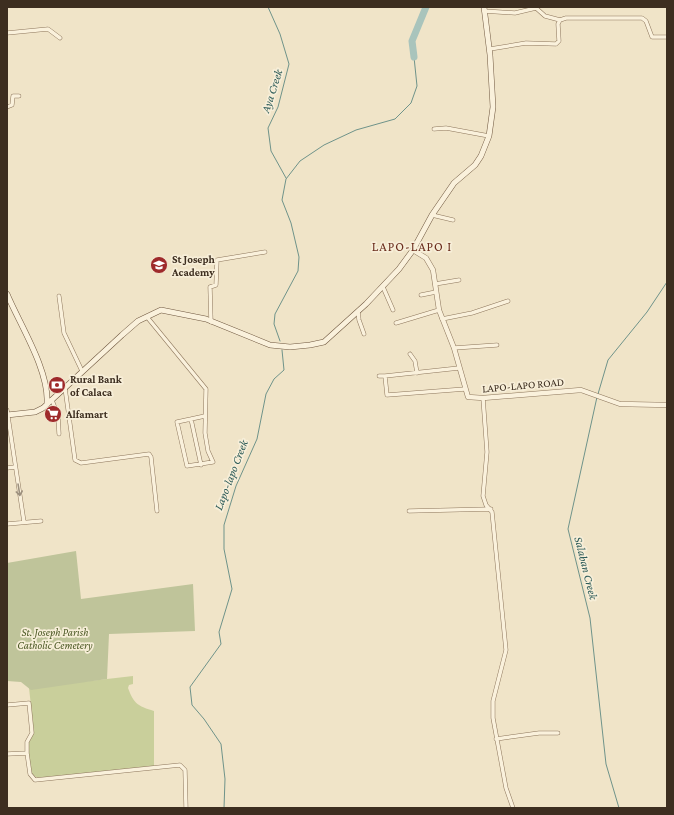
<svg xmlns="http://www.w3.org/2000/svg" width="674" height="815" font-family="'Crimson Pro',serif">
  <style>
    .green { fill: #c9cf9b }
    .cemetery { fill: #bfc49a }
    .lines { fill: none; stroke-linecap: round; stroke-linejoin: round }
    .stream { stroke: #6f938a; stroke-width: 1 }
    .river { stroke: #a9c4bc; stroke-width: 7 }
    .minor-casing { stroke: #8d765c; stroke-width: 4.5 }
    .tertiary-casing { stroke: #8d765c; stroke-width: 5.5 }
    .secondary-casing { stroke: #6f573f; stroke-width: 6 }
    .minor { stroke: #faf1dc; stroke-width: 3.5 }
    .tertiary { stroke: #faf1dc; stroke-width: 4.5 }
    .secondary { stroke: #faf1dc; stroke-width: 5 }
    .oneway { stroke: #9c907e }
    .labels { text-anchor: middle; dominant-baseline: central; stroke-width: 3.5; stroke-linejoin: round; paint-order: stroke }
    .poi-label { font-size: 11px; font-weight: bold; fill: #3d2e20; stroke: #f7eed8; text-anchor: start }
    .street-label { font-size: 11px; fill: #3d2e20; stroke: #f7eed8 }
    .park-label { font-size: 11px; font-style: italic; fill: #4d5a26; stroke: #f7eed8 }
    .water-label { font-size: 12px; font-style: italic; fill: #2f5d5a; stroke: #f7eed8 }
    .quarter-label { font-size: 13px; letter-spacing: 1px; fill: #6b2e1e; stroke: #f7eed8 }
  </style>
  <rect width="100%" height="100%" fill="#f0e4c8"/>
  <path class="green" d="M133 676V684L129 685 128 688C134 704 138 706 154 711V766L38 778 31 774 28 753V743L34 733 29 688Z"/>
  <path class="cemetery" d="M76 551 81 599 193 584 195 631 109 634 107 679 31 690 21 682 7 681V563Z"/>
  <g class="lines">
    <path class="stream" d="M268 7 280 34 289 64 278 107 268 128 271 151 286 178
      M280 341 274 324 275 314 298 271 299 257 291 223 282 200 286 179 300 161 324 145 356 130 395 119 411 103 417 86 414 57
      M598 394 608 360 647 312 667 282
      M597 397 568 529 590 618 606 764 619 808
      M224 808 225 779 221 744 204 719 192 705 190 687 221 644 219 632 232 589 224 549V525L236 486 257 439 266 394 274 379 284 370 282 350"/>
    <path class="river" d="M414 57 412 41 426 7"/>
    <g class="minor-casing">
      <path id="minor" d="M484 11 515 13 536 8 545 16 560 20
        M7 33 48 29 60 38
        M490 49 526 43 556 44 559 41 558 24 560 20 566 18H642L646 21 652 37H667
        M7 107 12 105 13 96H19
        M434 129 446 128 489 136
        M432 215 453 220
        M435 284 459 280
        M383 287 393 310
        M421 295 436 292
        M59 296 64 333 82 371
        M358 312 359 320 364 334
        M147 317 206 389 205 433 208 451 213 462 187 466 177 422 205 416
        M442 319 472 313 508 301
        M211 322 210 287 216 285 217 260 265 252
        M396 323 439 310
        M454 348 497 345
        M410 354 415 361 417 373
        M459 368 385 376 387 395 465 389
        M379 376H385
        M65 388 75 460 81 463 149 454 151 457 157 511
        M483 398 487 452 483 496 486 505 492 512 506 650 493 701V718L506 788 513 808
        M52 400 58 416 59 434
        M7 410 24 522
        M191 419 201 465
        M7 468 15 467
        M409 511 491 509
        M7 524 41 521
        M7 705 29 703 32 733 27 742V753L30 774 35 780 180 765 185 770 186 808
        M496 739 539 733H558
        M7 754 27 753"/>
    </g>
    <g class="tertiary-casing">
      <path id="tertiary" d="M413 250 426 258 433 270 439 310 454 348 468 397 483 398 581 390 620 404 667 405"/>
    </g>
    <g class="secondary-casing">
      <path id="secondary" d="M7 294C20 325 49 370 47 403
        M7 415 35 412 43 408 122 335 138 321 161 310 206 319 270 345 290 347 310 345 324 342 366 304 399 269 413 250 432 215 454 183 475 165 481 156 489 136 493 107 490 55 484 7"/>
    </g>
    <use href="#minor" class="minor"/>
    <use href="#tertiary" class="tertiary"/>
    <use href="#secondary" class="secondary"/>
  </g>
  <defs><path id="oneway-shaft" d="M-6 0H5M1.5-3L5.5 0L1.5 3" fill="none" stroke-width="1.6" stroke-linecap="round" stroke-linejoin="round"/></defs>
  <use class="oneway" href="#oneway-shaft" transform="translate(19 490) rotate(81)"/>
  <defs>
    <g id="school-disc" transform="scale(0.9)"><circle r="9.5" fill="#9e2a2b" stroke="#f7eed8"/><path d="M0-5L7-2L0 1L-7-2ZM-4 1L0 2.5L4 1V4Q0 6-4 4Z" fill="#fff"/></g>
    <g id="bank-disc" transform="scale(0.9)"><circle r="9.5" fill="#9e2a2b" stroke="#f7eed8"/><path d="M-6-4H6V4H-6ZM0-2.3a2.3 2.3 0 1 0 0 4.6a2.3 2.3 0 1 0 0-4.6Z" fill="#fff"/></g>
    <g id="supermarket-disc" transform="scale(0.9)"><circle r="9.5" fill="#9e2a2b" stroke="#f7eed8"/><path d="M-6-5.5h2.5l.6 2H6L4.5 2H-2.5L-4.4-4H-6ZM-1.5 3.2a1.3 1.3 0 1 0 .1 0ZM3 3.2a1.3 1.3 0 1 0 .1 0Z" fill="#fff"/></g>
  </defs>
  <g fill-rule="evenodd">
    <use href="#school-disc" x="159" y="265"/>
    <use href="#bank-disc" x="57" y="385"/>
    <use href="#supermarket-disc" x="53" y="414"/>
  </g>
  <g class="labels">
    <g class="poi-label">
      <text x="172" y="259">St Joseph<tspan x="172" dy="13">Academy</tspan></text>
      <text x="70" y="379">Rural Bank<tspan x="70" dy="13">of Calaca</tspan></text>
      <text x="66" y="414">Alfamart</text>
    </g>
    <g class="street-label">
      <text transform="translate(523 385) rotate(-5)">LAPO-LAPO ROAD</text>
    </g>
    <g class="park-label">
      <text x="55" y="632">St. Joseph Parish<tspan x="55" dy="13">Catholic Cemetery</tspan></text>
    </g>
    <g class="water-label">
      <text transform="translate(272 91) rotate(-72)">Aya Creek</text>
      <text transform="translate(231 475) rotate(-69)">Lapo-lapo Creek</text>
      <text transform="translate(586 568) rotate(76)">Salaban Creek</text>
    </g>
    <g class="quarter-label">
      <text x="412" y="246">LAPO-LAPO I</text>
    </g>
  </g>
  <rect width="674" height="815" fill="none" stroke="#3d2e20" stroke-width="16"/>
</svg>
